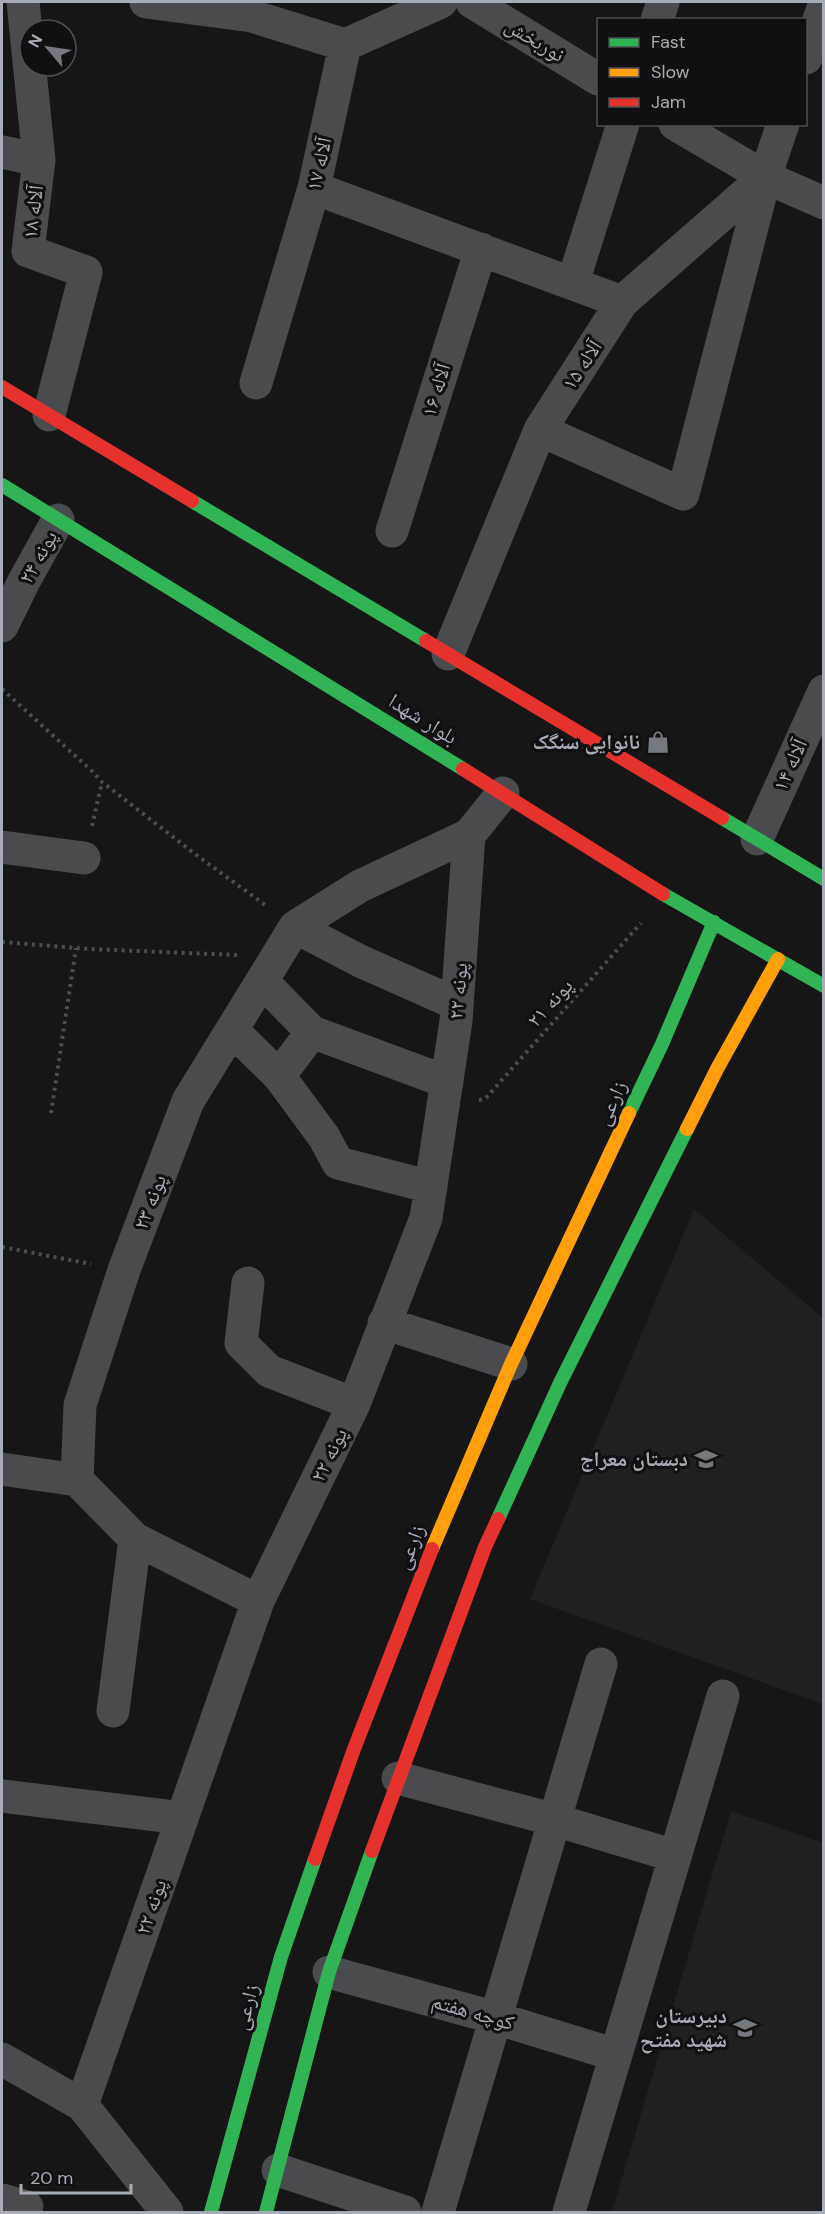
<svg xmlns="http://www.w3.org/2000/svg" width="825" height="2214" font-family="'DM Sans','Noto Naskh Arabic',sans-serif">
  <style>
    .built { fill: #202022 }
    .lines { fill: none; stroke-linecap: round; stroke-linejoin: round }
    .path { stroke: #4c4d51; stroke-width: 4; stroke-dasharray: 3 4.5; stroke-linecap: butt }
    .street { stroke: #4a4b4f; stroke-width: 33 }
    .fast { stroke: #30b455; stroke-width: 14 }
    .slow { stroke: #ff9f0a; stroke-width: 14 }
    .jam { stroke: #e5322d; stroke-width: 14 }
    .labels { text-anchor: middle; dominant-baseline: central; stroke-width: 6; stroke-linejoin: round; paint-order: stroke }
    .street-label { font-size: 21px; fill: #a7adb8; stroke: #101012 }
    .poi-label { font-size: 21px; font-weight: bold; fill: #a7adb8; stroke: #101012; text-anchor: end }
  </style>
  <rect width="100%" height="100%" fill="#161616"/>
  <path class="built" d="M694 1209 823 1318V1704L530 1599Z
    M731 1811 823 1843V2212H612Z"/>
  <g class="lines">
    <path class="path" d="M2 689 93 772 102 782 199 857 268 907
      M92 826 102 782
      M2 942 89 949 237 955
      M479 1100 485 1099 641 923
      M51 1113 76 948
      M2 1247 91 1264"/>
    <path class="street" d="M23 2 39 160 28 251 86 272 49 415
      M146 2 252 16 345 45
      M472 2 598 79
      M657 20 663 2
      M806 58 824 5
      M675 124 765 177 824 203
      M2 152 39 160
      M314 188 622 302
      M573 282 623 124
      M256 383 314 188 345 45 441 2
      M540 430 683 494 765 177
      M392 531 481 249
      M2 626 24 581 58 520
      M448 654 540 430 622 302 765 177 783 124
      M757 839 824 691
      M2 847 84 858
      M295 927 360 961 457 1004
      M262 981 312 1032
      M232 1030 279 1076 324 1137 338 1163 431 1187
      M279 1076 312 1032 447 1082
      M248 1283 241 1343 269 1371 354 1404
      M384 1323 511 1364
      M2 1469 77 1480
      M258 1601 135 1539 77 1480 80 1405 124 1270 188 1101 295 927 360 886 469 835
      M113 1711 135 1539
      M398 1778 555 1820 675 1856
      M2 1796 182 1818
      M329 1972 496 2018 616 2055
      M2 2059 82 2105 167 2212
      M82 2105 258 1601 354 1404 426 1218 456 1021 469 835 503 793
      M278 2170 405 2212
      M2 2200 27 2207
      M438 2212 601 1664
      M569 2212 723 1696"/>
    <path class="fast" d="M2 485 463 769
      M192 501 426 641
      M722 818 824 879
      M663 894 824 986
      M629 1113 662 1044 714 922
      M498 1519 560 1383 687 1129
      M211 2212 281 1957 315 1859
      M266 2212 329 1972 372 1851"/>
    <path class="slow" d="M687 1129 717 1069 778 959
      M432 1549 511 1364 629 1113"/>
    <path class="jam" d="M2 387 192 501
      M426 641 722 818
      M463 769 663 894
      M372 1851 485 1547 498 1519
      M315 1859 354 1749 432 1549"/>
  </g>
  <defs>
    <g id="shop-bare" transform="scale(1.8)"><path d="M-5-2.5h2.3a2.7 3.5 0 0 1 5.4 0H5L5.5 6h-11ZM-1.5-2.5h3a1.5 2.3 0 0 0-3 0Z" fill="#74787f" stroke="#101012" stroke-width="2.5" paint-order="stroke"/></g>
    <g id="school-bare" transform="scale(1.8)"><path d="M0-5L7-2L0 1L-7-2ZM-4 1L0 2.5L4 1V4Q0 6-4 4Z" fill="#74787f" stroke="#101012" stroke-width="2.5" paint-order="stroke"/></g>
  </defs>
  <g fill-rule="evenodd">
    <use href="#shop-bare" x="658" y="742"/>
    <use href="#school-bare" x="706" y="1459"/>
    <use href="#school-bare" x="745" y="2028"/>
  </g>
  <g class="labels">
    <g class="street-label">
      <text transform="translate(535 40) rotate(31)">نوربخش</text>
      <text transform="translate(319 164) rotate(-77)">آلاله ۱۷</text>
      <text transform="translate(33 212) rotate(-83)">آلاله ۱۸</text>
      <text transform="translate(582 365) rotate(-57)">آلاله ۱۵</text>
      <text transform="translate(436 390) rotate(-73)">آلاله ۱۶</text>
      <text transform="translate(38 557) rotate(-61)">پونه ۲۴</text>
      <text transform="translate(423 719) rotate(32)">بلوار شهدا</text>
      <text transform="translate(790 765) rotate(-66)">آلاله ۱۴</text>
      <text transform="translate(458 991) rotate(-85)">پونه ۲۲</text>
      <text transform="translate(550 1003) rotate(-48)">پونه ۲۱</text>
      <text transform="translate(611 1103) rotate(-65)">زارعی</text>
      <text transform="translate(150 1202) rotate(-69)">پونه ۲۳</text>
      <text transform="translate(329 1455) rotate(-64)">پونه ۲۲</text>
      <text transform="translate(410 1547) rotate(-68)">زارعی</text>
      <text transform="translate(151 1907) rotate(-71)">پونه ۲۲</text>
      <text transform="translate(246 2007) rotate(-75)">زارعی</text>
      <text transform="translate(473 2012) rotate(16)">کوچه هفتم</text>
    </g>
    <g class="poi-label">
      <text x="640" y="742">نانوایی سنگک</text>
      <text x="688" y="1459">دبستان معراج</text>
      <text x="727" y="2016">دبیرستان<tspan x="727" dy="24">شهید مفتح</tspan></text>
    </g>
  </g>
  <rect width="825" height="2214" fill="none" stroke="#a7adb8" stroke-width="6"/>
  <rect x="597" y="18" width="210" height="108" fill="#101012" stroke="#4c4f54" stroke-width="1.5"/>
  <rect x="609" y="38" width="30" height="9" fill="#30b455" stroke="#4c4f54" stroke-width="1.5"/>
  <text x="651" y="48" font-size="18" fill="#a7adb8">Fast</text>
  <rect x="609" y="68" width="30" height="9" fill="#ff9f0a" stroke="#4c4f54" stroke-width="1.5"/>
  <text x="651" y="78" font-size="18" fill="#a7adb8">Slow</text>
  <rect x="609" y="98" width="30" height="9" fill="#e5322d" stroke="#4c4f54" stroke-width="1.5"/>
  <text x="651" y="108" font-size="18" fill="#a7adb8">Jam</text>
  <g transform="translate(48 48) rotate(299)"><circle r="28" fill="#101012" stroke="#4c4f54" stroke-width="1.5"/>
  <path d="M0-4.5L10 22L0 15L-10 22Z" fill="#74787f"/>
  <text y="-9" font-size="16" font-weight="bold" text-anchor="middle" fill="#a7adb8">N</text>
  </g>
  <path d="M21 2184v9h110v-9" fill="none" stroke="#a7adb8" stroke-width="3"/>
  <text x="30" y="2184" font-size="18" fill="#a7adb8" stroke="#101012" stroke-width="4.5" paint-order="stroke">20 m</text>
</svg>
